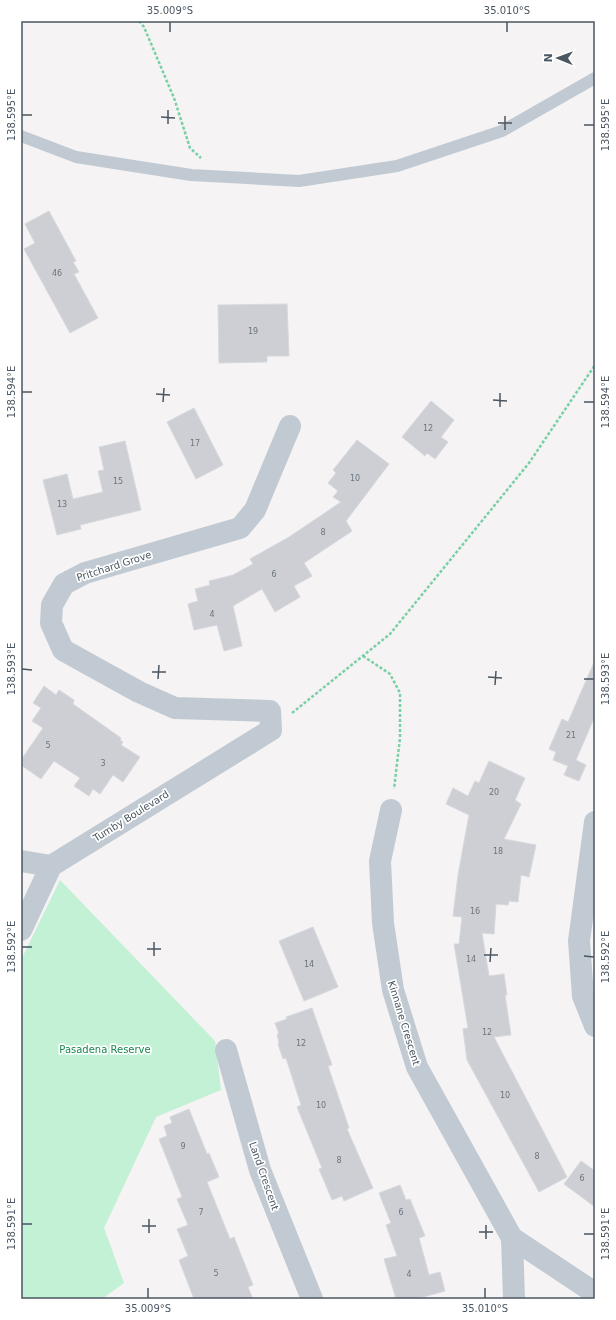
<svg xmlns="http://www.w3.org/2000/svg" width="616" height="1320" font-family="'DejaVu Sans',sans-serif">
  <style>
    .green { fill: #c3f1d5 }
    .building { fill: #cdcfd5; stroke: #d7d9de }
    .lines { fill: none; stroke-linecap: round; stroke-linejoin: round }
    .path { stroke: #7ad0a6; stroke-width: 2.5; stroke-dasharray: 3 2; stroke-linecap: butt }
    .service { stroke: #c1cad2; stroke-width: 12 }
    .minor { stroke: #c1cad2; stroke-width: 22 }
    .ticks { fill: none; stroke: #4a5661; stroke-width: 1.5 }
    .labels { text-anchor: middle; dominant-baseline: central; stroke-width: 3.5; stroke-linejoin: round; paint-order: stroke }
    .number-label { font-size: 8px; fill: #6b747e }
    .street-label { font-size: 10px; fill: #4a5661; stroke: #fff }
    .park-label { font-size: 10px; fill: #17864f; stroke: #fff }
    .neatline { fill: none; stroke: #4a5661; stroke-width: 1.5 }
    .ticks-label { font-size: 10px; text-anchor: middle; fill: #4a5661 }
  </style>
  <rect width="100%" height="100%" fill="#f5f3f3"/>
  <path class="green" d="M60 880 215 1041 221 1090 156 1117 104 1228 124 1283 102 1299H21V960Z"/>
  <path class="building" d="M49 211 76 261 73 262 79 272 74 274 98 318 70 333 24 249 35 243 25 224Z
    M287 304 289 356H267V362L219 363 218 305Z
    M431 401 454 420 441 437 448 442 435 459 427 453 425 456 402 437Z
    M194 408 223 465 196 479 167 422Z
    M357 440 389 464 346 521 352 531 304 563 312 576 294 586 300 597 275 612 262 589 233 606 242 646 224 651 217 625 194 630 188 604 198 601 195 589 210 585 209 581 233 575 253 564 250 559 289 537 341 502 333 497 338 491 328 483 336 473 333 470Z
    M125 441 141 510 80 525 81 529 57 535 43 480 67 474 73 499 103 492 98 471 104 470 99 447Z
    M595 660V716L576 760 586 765 579 781 564 775 568 766 553 760 556 752 549 749 562 719 568 722Z
    M44 686 56 695 59 690 74 700 73 704 121 738 120 740 123 742 121 745 140 757 123 782 113 775 100 794 93 789 89 796 74 786 80 778 54 761 41 779 21 765V760L43 728 32 721 41 708 33 703Z
    M489 761 525 778 515 800 521 804 504 839 536 845 529 877 521 875 518 902 509 901 508 905 496 904 494 934 482 933 489 976 504 974 507 995H505L511 1035 494 1037 567 1177 539 1192 467 1060 463 1029 468 1028 454 944H459L462 917 453 916 458 875 469 815 446 804 453 788 468 796 475 781 479 783Z
    M313 927 338 987 304 1001 279 941Z
    M312 1008 332 1065 328 1066 349 1128 347 1129 373 1188 344 1201 342 1196 332 1200 319 1169 322 1168 297 1107 301 1105 286 1058 283 1059 278 1044 279 1043 277 1034H279L275 1023 287 1019 286 1017Z
    M189 1109 207 1154 209 1153 219 1177 207 1182 230 1239 234 1237 253 1285 248 1287 253 1299H194L179 1260 188 1256 177 1229 188 1225 177 1199 182 1197 159 1139 167 1136 164 1126 172 1123 170 1117Z
    M581 1161 595 1171V1207L564 1184Z
    M400 1185 406 1200 410 1199 425 1236 419 1238 429 1275 440 1272 445 1291 416 1299H396L384 1259 397 1256 386 1225 391 1223 379 1193Z"/>
  <g class="lines">
    <path class="path" d="M139 21 144 27 174 98 190 148 201 158
      M363 656 390 674 400 693V738L394 789
      M292 713 390 634 529 463 595 365"/>
    <path class="service" d="M21 136 76 157 191 175 299 181 397 166 502 131 595 78"/>
    <path class="minor" d="M391 810 380 861 383 923 393 990 417 1067 512 1238 595 1293
      M595 822 579 941 583 996 595 1026
      M21 861 51 866
      M21 930 51 866 271 730 270 711 175 708 139 692 63 650 51 623 52 605 64 584 85 573 240 528 255 510 290 426
      M226 1050 260 1170 312 1299
      M512 1238 514 1299"/>
  </g>
  <path class="ticks" d="M170 32V22M507 32V22M22 115H32M161 117 175 118M498 123H512M168 124V110M584 125H594M505 130V116M22 392H32M156 394 170 395M493 400 507 401M163 402 164 388M584 402H594M500 407V393M22 669 32 670M152 672H166M488 677 502 678M158 679 159 665M584 679H594M495 685 496 671M22 947H32M147 949H161M484 955H498M154 956V942M584 956 594 957M490 962 491 948M22 1224H32M142 1226H156M479 1232H493M149 1233V1219M584 1234H594M486 1239V1225M148 1298V1288M485 1298V1288"/>
  <g class="labels">
    <g class="number-label">
      <text x="57" y="273">46</text>
      <text x="253" y="331">19</text>
      <text x="428" y="428">12</text>
      <text x="195" y="443">17</text>
      <text x="355" y="478">10</text>
      <text x="118" y="481">15</text>
      <text x="62" y="504">13</text>
      <text x="323" y="532">8</text>
      <text x="274" y="574">6</text>
      <text x="212" y="614">4</text>
      <text x="571" y="735">21</text>
      <text x="48" y="745">5</text>
      <text x="103" y="763">3</text>
      <text x="494" y="792">20</text>
      <text x="498" y="851">18</text>
      <text x="475" y="911">16</text>
      <text x="471" y="959">14</text>
      <text x="309" y="964">14</text>
      <text x="487" y="1032">12</text>
      <text x="301" y="1043">12</text>
      <text x="505" y="1095">10</text>
      <text x="321" y="1105">10</text>
      <text x="183" y="1146">9</text>
      <text x="537" y="1156">8</text>
      <text x="339" y="1160">8</text>
      <text x="582" y="1178">6</text>
      <text x="201" y="1212">7</text>
      <text x="401" y="1212">6</text>
      <text x="216" y="1273">5</text>
      <text x="409" y="1274">4</text>
    </g>
    <g class="street-label">
      <text transform="translate(114 566) rotate(-18)">Pritchard Grove</text>
      <text transform="translate(131 816) rotate(-32)">Tumby Boulevard</text>
      <text transform="translate(404 1023) rotate(73)">Kinnane Crescent</text>
      <text transform="translate(264 1176) rotate(71)">Land Crescent</text>
    </g>
    <g class="park-label">
      <text x="105" y="1049">Pasadena Reserve</text>
    </g>
  </g>
  <rect width="616" height="1320" fill="none" stroke="#ffffff" stroke-width="44"/>
  <g transform="translate(558 58) rotate(271)" stroke="#ffffff" stroke-width="3" paint-order="stroke">
  <path d="M0-3L7 15L0 10L-7 15Z" fill="#4a5661"/>
  <text y="-6" font-size="11" font-weight="bold" text-anchor="middle" fill="#4a5661">N</text>
  </g>
  <rect x="22" y="22" width="572" height="1276" class="neatline"/>
  <g class="ticks-label">
    <text x="170" y="14">35.009°S</text>
    <text x="507" y="14">35.010°S</text>
    <text transform="translate(11 115) rotate(-90)" y="4">138.595°E</text>
    <text transform="translate(605 125) rotate(-90)" y="4">138.595°E</text>
    <text transform="translate(11 392) rotate(-90)" y="4">138.594°E</text>
    <text transform="translate(605 402) rotate(-90)" y="4">138.594°E</text>
    <text transform="translate(11 669) rotate(-90)" y="4">138.593°E</text>
    <text transform="translate(605 679) rotate(-90)" y="4">138.593°E</text>
    <text transform="translate(11 947) rotate(-90)" y="4">138.592°E</text>
    <text transform="translate(605 957) rotate(-90)" y="4">138.592°E</text>
    <text transform="translate(11 1224) rotate(-90)" y="4">138.591°E</text>
    <text transform="translate(605 1234) rotate(-90)" y="4">138.591°E</text>
    <text x="148" y="1312">35.009°S</text>
    <text x="485" y="1312">35.010°S</text>
  </g>
</svg>
